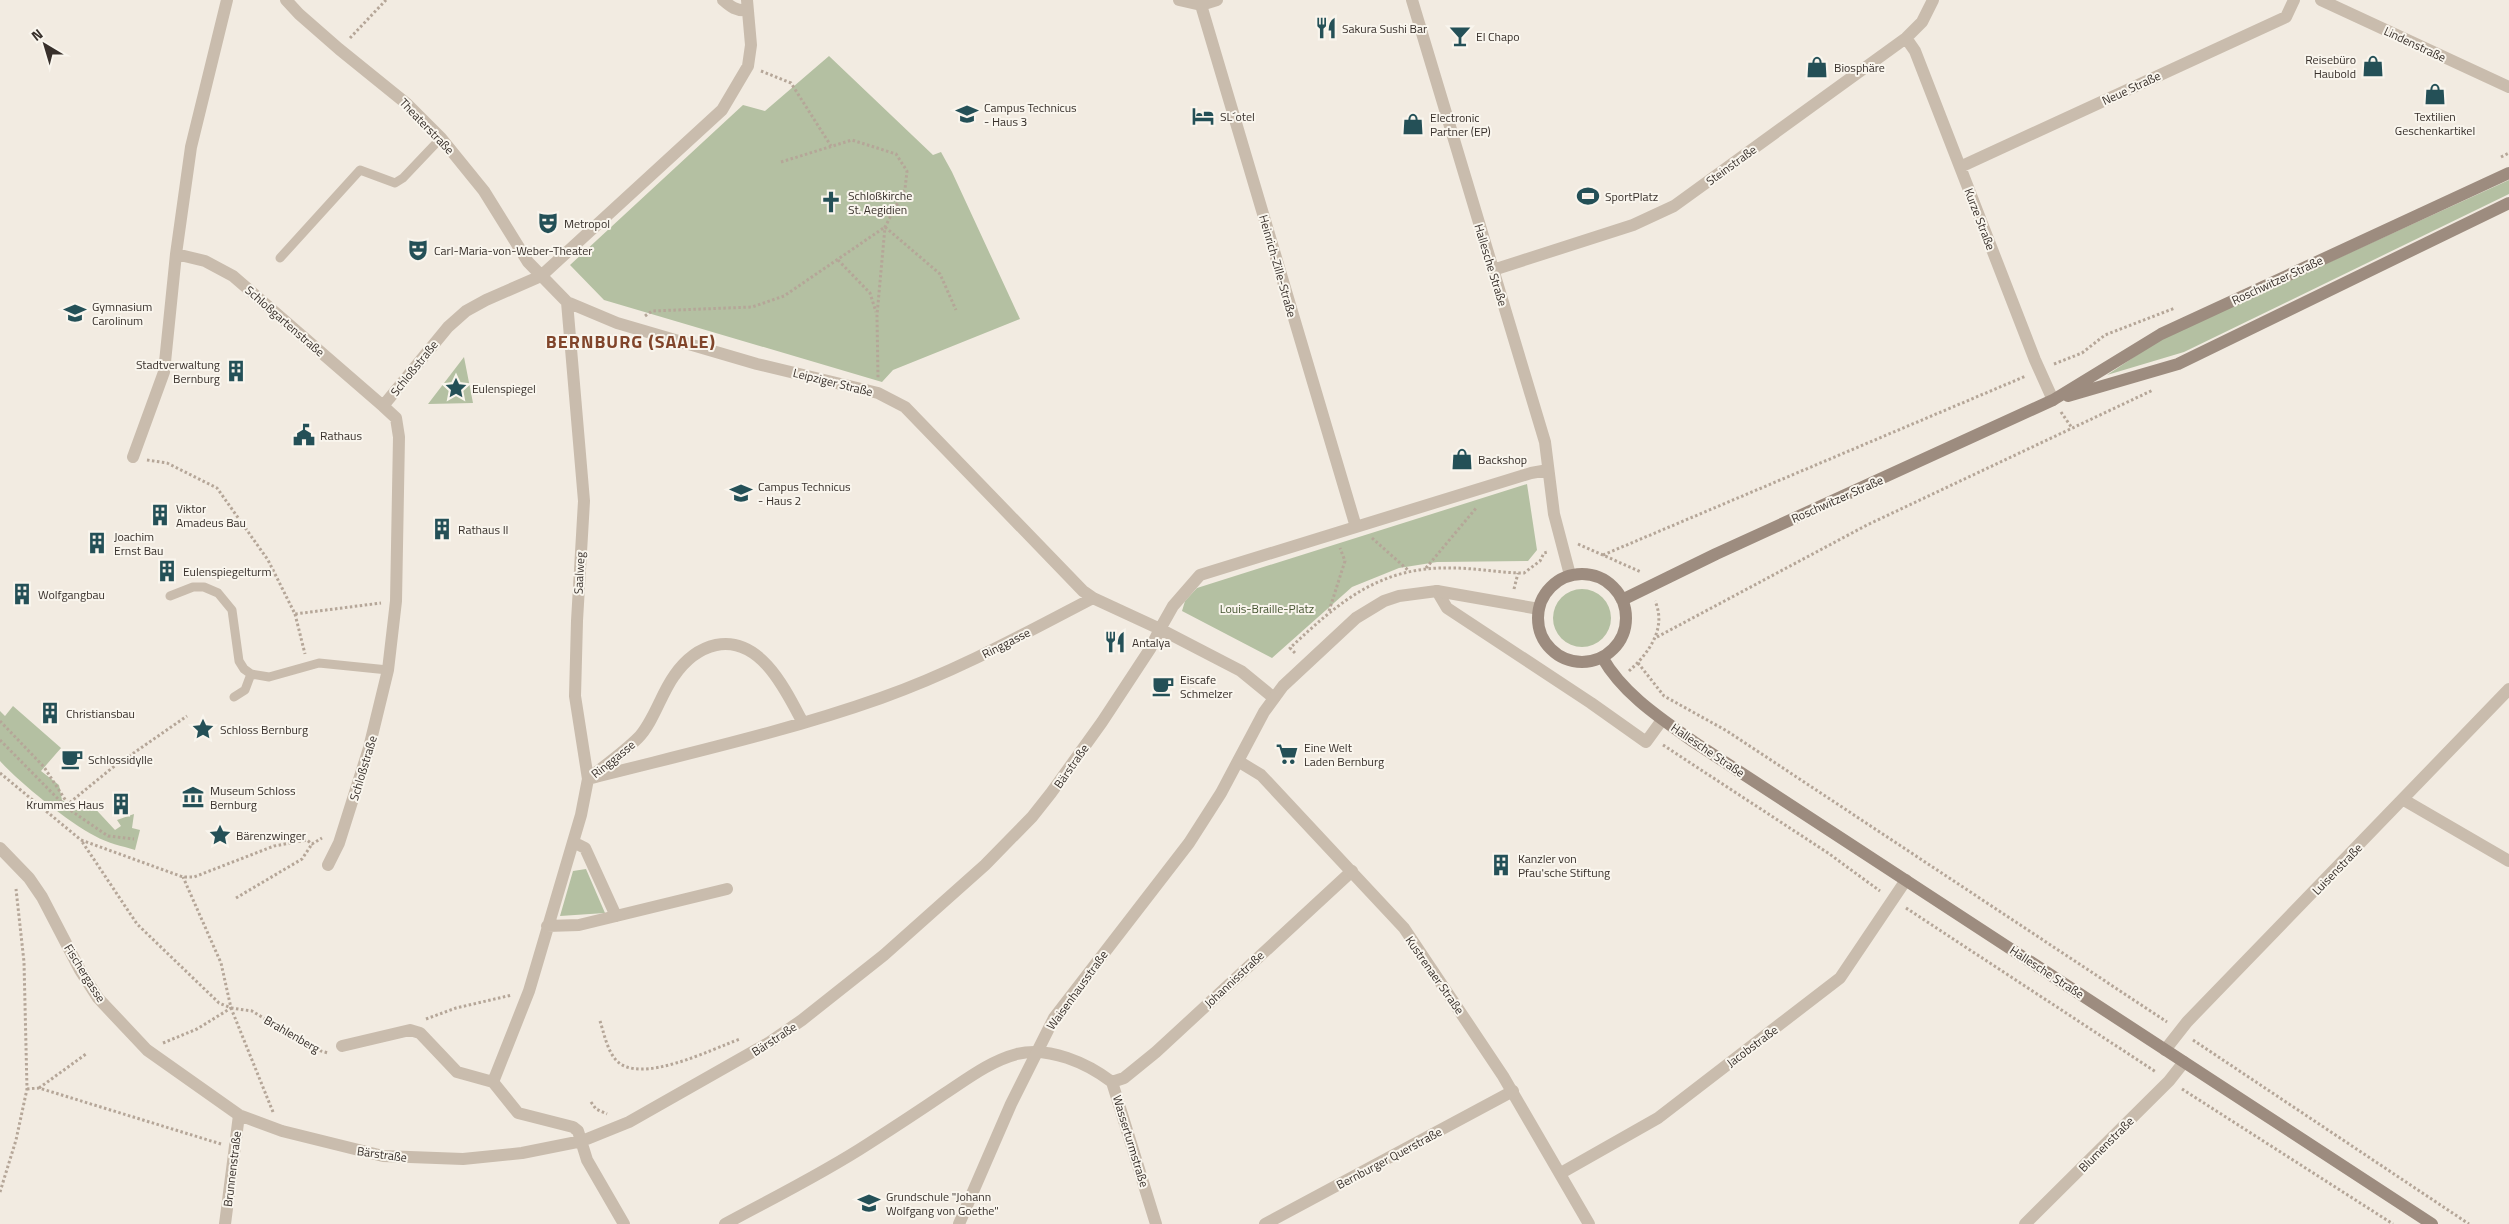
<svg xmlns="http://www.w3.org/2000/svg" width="2509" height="1224" font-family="'Titillium Web',sans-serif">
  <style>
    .green { fill: #b4c0a2 }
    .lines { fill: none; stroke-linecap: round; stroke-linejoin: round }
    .path { stroke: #b5a698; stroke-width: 3; stroke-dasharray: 2.5 2.5; stroke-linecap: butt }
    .service { stroke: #c9bcad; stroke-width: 9 }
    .pedestrian { stroke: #c9bcad; stroke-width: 12 }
    .minor { stroke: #c9bcad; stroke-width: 12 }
    .tertiary { stroke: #c9bcad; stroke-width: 12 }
    .secondary { stroke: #9d8c7f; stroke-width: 12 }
    .labels { text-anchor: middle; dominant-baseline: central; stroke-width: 4; stroke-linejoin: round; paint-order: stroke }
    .poi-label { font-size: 12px; fill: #38302b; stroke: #f9f5ed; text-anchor: start }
    .street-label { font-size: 12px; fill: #38302b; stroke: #f9f5ed }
    .park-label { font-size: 12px; fill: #455531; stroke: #f9f5ed }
    .district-label { font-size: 18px; font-weight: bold; letter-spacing: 1px; fill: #81452b; stroke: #f9f5ed }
  </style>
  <rect width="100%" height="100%" fill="#f2ebe1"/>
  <path class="green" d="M829 56 933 155 941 152 952 172 1020 319 893 370 882 382 604 300 570 265 743 105 765 111Z
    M2509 180V194L2184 352 2107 375 2161 339Z
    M464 357 473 403 428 404Z
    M1527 484 1537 550 1528 561 1437 562 1399 568 1352 587 1272 658 1182 611 1185 601 1197 588Z
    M1553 618a29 29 0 1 1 58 0a29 29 0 1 1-58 0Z
    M13 706 61 748 41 771 59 785 62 800 78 811 89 802 115 830 121 826 117 820 134 814 132 828 140 830 135 850C122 846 107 843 95 836 69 823 19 782 0 761V711L5 716Z
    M586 869 605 913 560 916 573 871Z"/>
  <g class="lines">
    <path class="path" d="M350 38 386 0
      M761 71 791 83 831 146
      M2501 157 2509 153
      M781 162 852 140 896 154 907 171 905 189 885 227 877 315 878 378
      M838 260 870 293 876 312
      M645 316 652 311 752 307 784 296 885 227 940 274 956 310
      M2054 364 2082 353 2105 335 2175 308
      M2061 412 2072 428
      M147 460 167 463 217 488 268 560 295 614 381 603
      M1372 538 1409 571
      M1578 544 1641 572
      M1603 555 2026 376
      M1426 568 1477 507
      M1514 589 1518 573
      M1329 611 1345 561 1340 548
      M295 614 305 654
      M1657 637 1867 525 2153 390
      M1295 653 1290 648C1339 602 1380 566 1452 568 1476 568 1500 573 1524 573L1540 561 1544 553 1548 552
      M1638 663 1664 696 1727 731 2167 1022
      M1629 671C1649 653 1667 628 1655 601
      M0 721 44 767 68 804 112 768 187 716
      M0 740 67 808 108 836 134 839
      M1663 745 1828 853 1880 891
      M0 773 81 840
      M236 898 302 859 312 844
      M1906 908 2156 1072
      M231 1008 252 1011 314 1049 328 1053
      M426 1019 456 1008 512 995
      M600 1021C604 1033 607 1050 616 1060 639 1086 712 1049 740 1039
      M2193 1040 2469 1224
      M163 1043 197 1029 231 1008 221 963 183 877
      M39 1088 86 1054
      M27 1089 39 1088 221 1144
      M2182 1089 2393 1224
      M591 1102 596 1109 607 1114
      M273 1112 231 1008 219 1003 137 924 81 840 183 877H194L274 846 307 840 312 844 322 838
      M0 1192 16 1140 27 1089 24 962 16 889"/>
    <path class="service" d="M280 258 360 170 395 183 403 178 441 138
      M170 596 193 587H204L218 593 232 610 239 661 244 669 251 674
      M234 697 245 690 251 674 269 677 319 663 388 670"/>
    <path class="pedestrian" d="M2321 0 2509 87"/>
    <path class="minor" d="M723 0C731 7 736 11 747 10
      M1179 0 1201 5 1217 0
      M1412 0 1545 442 1554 514 1570 575
      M1201 5 1356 527
      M1906 38 1915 51 2035 360 2053 400
      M1960 167 2286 17 2294 0
      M176 254 205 261 233 276 383 406
      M1493 270 1633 225 1674 206 1906 38 1922 22 1933 0
      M567 302 584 501 577 621 575 696 588 779 581 815 529 991 493 1082 518 1113 573 1127 578 1131 587 1160 624 1224
      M133 457 164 372 176 254 191 147 227 0
      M1437 591 1447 608 1591 703 1646 742 1662 720
      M1274 698 1241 671 1160 629 1173 606 1200 575 1531 473 1548 470
      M803 723C786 691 761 636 716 645 698 649 685 660 674 676 661 694 653 723 638 738 623 753 604 766 588 779 685 754 785 732 881 698 955 672 1024 634 1093 598
      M2404 800 2509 861
      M573 842 585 848 616 916
      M0 848 29 878 42 897 80 970 98 998 147 1050 239 1115 282 1131 383 1156 463 1159 522 1153 582 1141 629 1122 770 1042 802 1020 884 955 985 865 1032 817 1051 793 1102 722 1150 649 1160 629 1093 598 1083 591 905 407 878 393 757 364 617 323 567 302 528 262 484 191 441 138 407 104 339 49 299 14 286 0
      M328 865 339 843 369 748 388 670 396 601 399 437 396 418 383 406 448 327 466 311 486 300 541 276 722 110 748 66 751 45 747 0
      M547 926 579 925 727 889
      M342 1046 410 1030 420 1033 457 1072 493 1082
      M2165 1050 2187 1022 2509 689
      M1112 1082 1124 1078 1156 1052 1352 871
      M1561 1173 1658 1118 1840 978 1906 880
      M225 1224 239 1115
      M725 1224C773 1198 822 1174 868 1144 893 1128 919 1111 944 1094 967 1079 990 1061 1017 1054 1049 1046 1087 1063 1112 1082L1156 1224
      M1265 1224 1513 1091
      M2025 1224 2169 1081 2184 1062"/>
    <path class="tertiary" d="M1238 761 1261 775 1404 928 1503 1076 1589 1224
      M959 1224 1011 1104 1054 1018 1189 843 1221 793 1264 712 1283 686 1356 618 1384 601 1399 596 1437 591 1539 609"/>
    <path class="secondary" d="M2068 396 2178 364 2509 203
      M1538 618a44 44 0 1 1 88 0a44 44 0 1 1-88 0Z
      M1622 600 1716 554 2053 400 2161 334 2509 173
      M1602 657C1623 694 1660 718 1694 742L2432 1224"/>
  </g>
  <defs>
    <g id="restaurant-bare" transform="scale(1.725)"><path d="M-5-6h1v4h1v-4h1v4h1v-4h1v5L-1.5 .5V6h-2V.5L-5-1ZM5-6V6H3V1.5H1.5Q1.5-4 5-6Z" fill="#245057" stroke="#f9f5ed" stroke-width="2.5" paint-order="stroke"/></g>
    <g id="bar-bare" transform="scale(1.725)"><path d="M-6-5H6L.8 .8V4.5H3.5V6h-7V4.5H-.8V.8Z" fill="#245057" stroke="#f9f5ed" stroke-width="2.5" paint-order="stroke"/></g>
    <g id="shop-bare" transform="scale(1.725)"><path d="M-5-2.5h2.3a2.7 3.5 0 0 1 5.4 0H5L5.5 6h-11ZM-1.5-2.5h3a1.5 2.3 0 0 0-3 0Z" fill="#245057" stroke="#f9f5ed" stroke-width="2.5" paint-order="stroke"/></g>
    <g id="school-bare" transform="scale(1.725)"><path d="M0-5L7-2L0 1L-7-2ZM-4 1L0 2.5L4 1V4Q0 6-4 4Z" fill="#245057" stroke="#f9f5ed" stroke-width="2.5" paint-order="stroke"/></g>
    <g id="hotel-bare" transform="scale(1.725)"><path d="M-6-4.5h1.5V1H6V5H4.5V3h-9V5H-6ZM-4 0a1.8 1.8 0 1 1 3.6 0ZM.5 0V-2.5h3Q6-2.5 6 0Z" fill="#245057" stroke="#f9f5ed" stroke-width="2.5" paint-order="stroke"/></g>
    <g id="stadium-bare" transform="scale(1.725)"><path d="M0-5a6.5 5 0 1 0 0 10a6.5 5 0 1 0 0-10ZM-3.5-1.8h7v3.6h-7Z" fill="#245057" stroke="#f9f5ed" stroke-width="2.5" paint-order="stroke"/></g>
    <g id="church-bare" transform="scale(1.725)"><path d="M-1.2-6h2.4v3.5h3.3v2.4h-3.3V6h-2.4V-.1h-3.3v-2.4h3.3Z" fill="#245057" stroke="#f9f5ed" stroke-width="2.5" paint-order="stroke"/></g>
    <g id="theatre-bare" transform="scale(1.725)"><path d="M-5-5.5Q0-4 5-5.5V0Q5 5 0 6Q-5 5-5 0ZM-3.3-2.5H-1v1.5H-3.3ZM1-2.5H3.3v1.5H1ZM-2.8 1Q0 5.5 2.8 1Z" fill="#245057" stroke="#f9f5ed" stroke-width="2.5" paint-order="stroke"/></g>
    <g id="building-bare" transform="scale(1.725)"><path d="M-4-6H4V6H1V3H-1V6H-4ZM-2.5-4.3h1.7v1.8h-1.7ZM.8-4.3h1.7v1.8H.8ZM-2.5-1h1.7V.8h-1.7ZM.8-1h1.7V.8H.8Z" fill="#245057" stroke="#f9f5ed" stroke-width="2.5" paint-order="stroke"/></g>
    <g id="sight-bare" transform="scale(1.725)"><path d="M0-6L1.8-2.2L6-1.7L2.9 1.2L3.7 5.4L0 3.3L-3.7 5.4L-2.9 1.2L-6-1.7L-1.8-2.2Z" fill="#245057" stroke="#f9f5ed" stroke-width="2.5" paint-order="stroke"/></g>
    <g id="civic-bare" transform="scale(1.725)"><path d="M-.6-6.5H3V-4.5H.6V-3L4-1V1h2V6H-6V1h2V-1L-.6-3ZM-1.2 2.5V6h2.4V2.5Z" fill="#245057" stroke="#f9f5ed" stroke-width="2.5" paint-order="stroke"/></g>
    <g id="cafe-bare" transform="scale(1.725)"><path d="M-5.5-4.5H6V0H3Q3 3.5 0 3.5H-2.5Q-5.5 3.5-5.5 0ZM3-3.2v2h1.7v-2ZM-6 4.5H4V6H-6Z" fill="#245057" stroke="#f9f5ed" stroke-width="2.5" paint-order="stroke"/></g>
    <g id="supermarket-bare" transform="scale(1.725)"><path d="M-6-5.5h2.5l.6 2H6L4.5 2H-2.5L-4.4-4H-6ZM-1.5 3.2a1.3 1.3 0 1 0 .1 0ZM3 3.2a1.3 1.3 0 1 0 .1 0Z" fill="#245057" stroke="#f9f5ed" stroke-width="2.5" paint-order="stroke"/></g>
    <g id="museum-bare" transform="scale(1.725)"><path d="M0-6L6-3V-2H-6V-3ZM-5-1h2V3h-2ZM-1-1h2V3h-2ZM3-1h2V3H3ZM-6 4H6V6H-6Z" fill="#245057" stroke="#f9f5ed" stroke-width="2.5" paint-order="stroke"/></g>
  </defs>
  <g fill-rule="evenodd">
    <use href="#restaurant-bare" x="1326" y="28"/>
    <use href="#bar-bare" x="1460" y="36"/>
    <use href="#shop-bare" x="2373" y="66"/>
    <use href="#shop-bare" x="1817" y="67"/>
    <use href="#shop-bare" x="2435" y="94"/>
    <use href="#school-bare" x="967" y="114"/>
    <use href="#hotel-bare" x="1203" y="116"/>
    <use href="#shop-bare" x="1413" y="124"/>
    <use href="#stadium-bare" x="1588" y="196"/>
    <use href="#church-bare" x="831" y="202"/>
    <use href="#theatre-bare" x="548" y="223"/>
    <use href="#theatre-bare" x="418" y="250"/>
    <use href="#school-bare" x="75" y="313"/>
    <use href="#building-bare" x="236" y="371"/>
    <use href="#sight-bare" x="456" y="388"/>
    <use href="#civic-bare" x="304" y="435"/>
    <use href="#shop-bare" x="1462" y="459"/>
    <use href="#school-bare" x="741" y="493"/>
    <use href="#building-bare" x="160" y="515"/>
    <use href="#building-bare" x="442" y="529"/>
    <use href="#building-bare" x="97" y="543"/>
    <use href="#building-bare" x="167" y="571"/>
    <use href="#building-bare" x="22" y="594"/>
    <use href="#restaurant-bare" x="1115" y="642"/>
    <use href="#cafe-bare" x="1163" y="686"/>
    <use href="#building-bare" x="50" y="713"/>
    <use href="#sight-bare" x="203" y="729"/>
    <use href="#supermarket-bare" x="1287" y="754"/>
    <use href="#cafe-bare" x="72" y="759"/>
    <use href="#museum-bare" x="193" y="797"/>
    <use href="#building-bare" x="121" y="804"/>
    <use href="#sight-bare" x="220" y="835"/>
    <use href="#building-bare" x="1501" y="865"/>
    <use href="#school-bare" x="869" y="1203"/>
  </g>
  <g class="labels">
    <g class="poi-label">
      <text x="1342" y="28">Sakura Sushi Bar</text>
      <text x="1476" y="36">El Chapo</text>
      <text x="2356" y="59" text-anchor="end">Reisebüro<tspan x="2356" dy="14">Haubold</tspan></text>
      <text x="1834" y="67">Biosphäre</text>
      <text x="984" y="107">Campus Technicus<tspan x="984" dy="14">- Haus 3</tspan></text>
      <text x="1220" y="116">SL´otel</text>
      <text x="2435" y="116" text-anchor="middle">Textilien<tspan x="2435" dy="14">Geschenkartikel</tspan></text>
      <text x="1430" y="117">Electronic<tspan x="1430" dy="14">Partner (EP)</tspan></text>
      <text x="848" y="195">Schloßkirche<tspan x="848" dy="14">St. Aegidien</tspan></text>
      <text x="1605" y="196">SportPlatz</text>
      <text x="564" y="223">Metropol</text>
      <text x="434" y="250">Carl-Maria-von-Weber-Theater</text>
      <text x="92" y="306">Gymnasium<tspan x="92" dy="14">Carolinum</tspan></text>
      <text x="220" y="364" text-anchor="end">Stadtverwaltung<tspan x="220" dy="14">Bernburg</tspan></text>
      <text x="472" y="388">Eulenspiegel</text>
      <text x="320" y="435">Rathaus</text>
      <text x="1478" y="459">Backshop</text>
      <text x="758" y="486">Campus Technicus<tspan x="758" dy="14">- Haus 2</tspan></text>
      <text x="176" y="508">Viktor<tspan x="176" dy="14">Amadeus Bau</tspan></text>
      <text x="458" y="529">Rathaus II</text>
      <text x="114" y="536">Joachim<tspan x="114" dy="14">Ernst Bau</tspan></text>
      <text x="183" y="571">Eulenspiegelturm</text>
      <text x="38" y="594">Wolfgangbau</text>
      <text x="1132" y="642">Antalya</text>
      <text x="1180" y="679">Eiscafe<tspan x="1180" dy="14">Schmelzer</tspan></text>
      <text x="66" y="713">Christiansbau</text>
      <text x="220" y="729">Schloss Bernburg</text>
      <text x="1304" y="747">Eine Welt<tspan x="1304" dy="14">Laden Bernburg</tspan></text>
      <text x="88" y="759">Schlossidylle</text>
      <text x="210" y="790">Museum Schloss<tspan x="210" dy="14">Bernburg</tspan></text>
      <text x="104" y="804" text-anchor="end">Krummes Haus</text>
      <text x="236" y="835">Bärenzwinger</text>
      <text x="1518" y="858">Kanzler von<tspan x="1518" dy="14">Pfau'sche Stiftung</tspan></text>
      <text x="886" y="1196">Grundschule "Johann<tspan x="886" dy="14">Wolfgang von Goethe"</tspan></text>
    </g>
    <g class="street-label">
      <text transform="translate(2415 44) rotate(25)">Lindenstraße</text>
      <text transform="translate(2131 88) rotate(-25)">Neue Straße</text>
      <text transform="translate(427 126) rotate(46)">Theaterstraße</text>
      <text transform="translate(1731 165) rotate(-36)">Steinstraße</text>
      <text transform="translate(1980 219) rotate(69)">Kurze Straße</text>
      <text transform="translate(1491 265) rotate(73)">Hallesche Straße</text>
      <text transform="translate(1278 266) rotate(74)">Heinrich-Zille-Straße</text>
      <text transform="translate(2277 280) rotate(-25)">Roschwitzer Straße</text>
      <text transform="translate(285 321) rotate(41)">Schloßgartenstraße</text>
      <text transform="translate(414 368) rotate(-51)">Schloßstraße</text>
      <text transform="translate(833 382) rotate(14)">Leipziger Straße</text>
      <text transform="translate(1837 499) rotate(-24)">Roschwitzer Straße</text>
      <text transform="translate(579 573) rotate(-87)">Saalweg</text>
      <text transform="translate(1006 643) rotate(-27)">Ringgasse</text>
      <text transform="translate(1708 750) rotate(34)">Hallesche Straße</text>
      <text transform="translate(613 759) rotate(-39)">Ringgasse</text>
      <text transform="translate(1071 766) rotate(-55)">Bärstraße</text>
      <text transform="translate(363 768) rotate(-73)">Schloßstraße</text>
      <text transform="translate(2337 869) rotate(-46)">Luisenstraße</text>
      <text transform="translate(2047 972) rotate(33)">Hallesche Straße</text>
      <text transform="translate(85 973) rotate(58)">Fischergasse</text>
      <text transform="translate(1435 975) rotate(55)">Kustrenaer Straße</text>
      <text transform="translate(1234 979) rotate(-43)">Johannisstraße</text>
      <text transform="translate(1077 990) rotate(-54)">Waisenhausstraße</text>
      <text transform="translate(292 1034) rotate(30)">Brahlenberg</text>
      <text transform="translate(774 1039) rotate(-33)">Bärstraße</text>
      <text transform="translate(1752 1046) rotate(-37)">Jacobstraße</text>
      <text transform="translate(1131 1141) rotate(73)">Wasserturmstraße</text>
      <text transform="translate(2106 1144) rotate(-45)">Blumenstraße</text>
      <text transform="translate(382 1154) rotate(8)">Bärstraße</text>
      <text transform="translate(1389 1158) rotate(-28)">Bernburger Querstraße</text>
      <text transform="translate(232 1169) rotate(-83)">Brunnenstraße</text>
    </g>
    <g class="park-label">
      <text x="1267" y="608">Louis-Braille-Platz</text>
    </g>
    <g class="district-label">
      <text x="631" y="341">BERNBURG (SAALE)</text>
    </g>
  </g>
  <g transform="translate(45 45) rotate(322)" stroke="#f9f5ed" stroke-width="4" paint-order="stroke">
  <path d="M0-4L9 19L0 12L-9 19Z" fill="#38302b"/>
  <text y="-8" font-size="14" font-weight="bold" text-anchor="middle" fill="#38302b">N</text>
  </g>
</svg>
